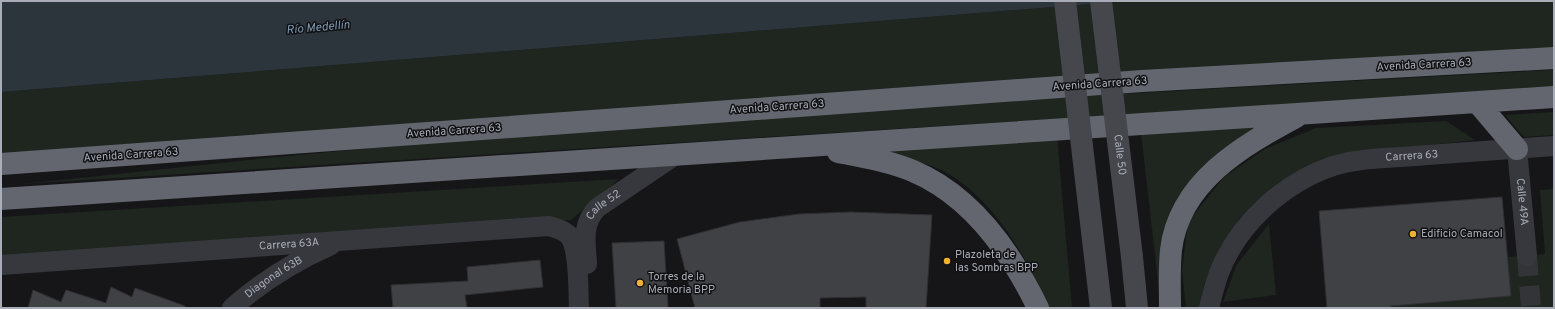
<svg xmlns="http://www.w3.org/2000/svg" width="1555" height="309" font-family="Overpass,sans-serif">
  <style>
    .green { fill: #1e261f }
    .water { fill: #2c353c }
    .building { fill: #404145; stroke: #303034 }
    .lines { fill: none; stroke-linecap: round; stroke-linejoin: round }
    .street-tunnel { stroke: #333438; stroke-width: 20; stroke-dasharray: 20 10; stroke-linecap: butt }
    .street { stroke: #37383d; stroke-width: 20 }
    .secondary { stroke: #45474d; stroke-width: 22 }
    .highway { stroke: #63666e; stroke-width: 22 }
    .secondary-bridge { stroke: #45474d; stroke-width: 22 }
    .poi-dot { fill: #f2b134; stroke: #111113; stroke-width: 1.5 }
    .labels { text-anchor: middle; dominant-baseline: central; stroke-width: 3; stroke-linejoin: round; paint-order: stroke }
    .street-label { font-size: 11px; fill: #a8adb8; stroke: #111113 }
    .poi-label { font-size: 11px; fill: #a8adb8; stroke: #111113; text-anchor: start }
    .water-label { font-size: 12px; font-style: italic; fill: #7f9bb3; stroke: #111113 }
  </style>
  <rect width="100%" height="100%" fill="#161618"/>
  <path class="green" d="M1127 1H1554V49L1 154V92Z
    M1554 70V90L973 124 21 184C139 172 256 158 374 148 767 113 1161 91 1554 70Z
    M1554 112V135L1524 137 1505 115Z
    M1446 121 1475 140 1364 152 1274 188 1240 218 1214 264 1200 308H1186L1182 271 1188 222 1224 177 1265 149 1316 128Z
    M1264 124C1238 144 1181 179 1171 211 1160 241 1162 276 1161 308L1141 132Z
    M1057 136 1072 308H1048C1028 256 984 183 929 165 905 157 879 155 854 150Z
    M619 179 571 220 1 257V217Z
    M1554 189V308H1391V306L1510 296 1507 257 1545 254 1540 190Z
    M1269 224 1276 295 1223 302 1237 264Z"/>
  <path class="water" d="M1 1H1127L1 92Z"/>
  <path class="building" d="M1502 197 1511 296 1391 306V308H1327L1319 211Z
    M851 212 932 215 926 308H866V297L820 298V308H695L677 239 740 222 799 214Z
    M664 241 668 308H616L612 243Z
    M540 260 543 287 465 295 467 308H393L391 285 468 281 467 267Z
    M111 287 132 297 135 288 185 306V308H28L33 290 61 302 66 290 106 303Z"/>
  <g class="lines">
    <path class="street-tunnel" d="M1527 256 1531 308"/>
    <g class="street">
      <path id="s1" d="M1517 149 1527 256"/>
      <path id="s2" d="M587 264C586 243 581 225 597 208L674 156"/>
      <path id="s3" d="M1 265 549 226C554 228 561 229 566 233 580 242 578 291 579 308"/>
      <path id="s4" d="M232 308C261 282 295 261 331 245"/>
      <path id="s5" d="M1209 308C1212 296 1215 284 1219 273 1238 224 1283 183 1333 166 1362 157 1396 158 1427 155 1469 152 1512 149 1554 146"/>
    </g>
    <path class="secondary" d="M1132 257 1137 308"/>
    <path class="highway" d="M1477 102 1517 149
      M838 152C863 157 889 161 913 171 972 196 1011 252 1038 308
      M1 164 1142 81 1554 58
      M1 199 1554 97
      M1170 308C1170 289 1169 269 1171 250 1179 182 1242 146 1296 117"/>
    <g class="secondary-bridge">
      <path d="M1065 1 1101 308"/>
      <path id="s6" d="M1101 1 1132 257"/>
    </g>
  </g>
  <g class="poi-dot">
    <circle cx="1413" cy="234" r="4"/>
    <circle cx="947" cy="261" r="4"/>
    <circle cx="640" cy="283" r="4"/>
  </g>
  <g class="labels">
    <g class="street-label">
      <text transform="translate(1424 65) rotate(-3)">Avenida Carrera 63</text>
      <text transform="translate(1100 84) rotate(-4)">Avenida Carrera 63</text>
      <text transform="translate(777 107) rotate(-4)">Avenida Carrera 63</text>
      <text transform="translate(454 131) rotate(-4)">Avenida Carrera 63</text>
      <text stroke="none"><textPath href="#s6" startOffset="155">Calle 50</textPath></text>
      <text transform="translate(131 155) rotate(-4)">Avenida Carrera 63</text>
      <text stroke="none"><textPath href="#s5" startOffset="277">Carrera 63</textPath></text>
      <text stroke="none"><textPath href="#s1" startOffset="53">Calle 49A</textPath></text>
      <text stroke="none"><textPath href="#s2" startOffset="66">Calle 52</textPath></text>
      <text stroke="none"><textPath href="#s3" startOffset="289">Carrera 63A</textPath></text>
      <text stroke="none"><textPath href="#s4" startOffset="52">Diagonal 63B</textPath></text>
    </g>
    <g class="poi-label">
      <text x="1421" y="234">Edificio Camacol</text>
      <text x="955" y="255">Plazoleta de<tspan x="955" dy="13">las Sombras BPP</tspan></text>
      <text x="648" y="277">Torres de la<tspan x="648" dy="13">Memoria BPP</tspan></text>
    </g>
    <g class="water-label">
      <text transform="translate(318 28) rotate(-5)">Río Medellín</text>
    </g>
  </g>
  <rect width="1555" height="309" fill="none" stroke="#a8adb8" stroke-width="4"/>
</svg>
